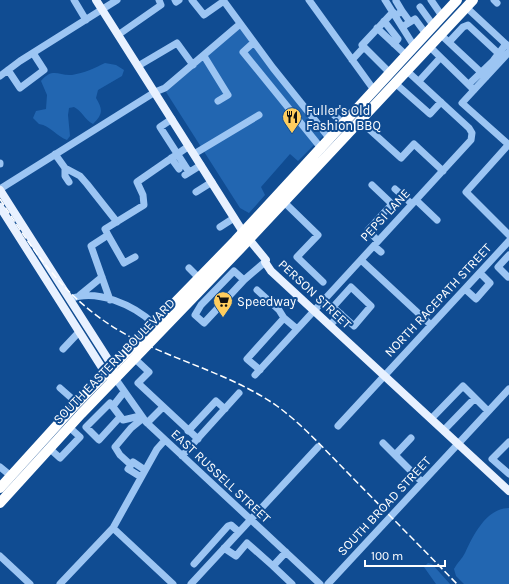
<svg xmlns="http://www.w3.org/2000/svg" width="509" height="584" font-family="Karla,sans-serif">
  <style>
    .green { fill: #2266b1 }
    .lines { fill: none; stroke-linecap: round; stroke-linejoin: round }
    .minor { stroke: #9cc5f3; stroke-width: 7 }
    .major { stroke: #e8f1ff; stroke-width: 8 }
    .highway { stroke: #fff; stroke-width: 10 }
    .rail { stroke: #fff; stroke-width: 1.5; stroke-dasharray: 7 3; stroke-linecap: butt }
    .labels { text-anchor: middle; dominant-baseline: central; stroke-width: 4; stroke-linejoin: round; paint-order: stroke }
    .poi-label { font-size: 13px; fill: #fff; stroke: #104c92; text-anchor: start }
    .street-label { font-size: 13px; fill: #fff; stroke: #104c92 }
  </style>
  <rect width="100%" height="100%" fill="#104c92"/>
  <path class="green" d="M239 27 323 136 298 161 290 154 261 187 265 195 249 213 240 208 166 92Z
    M105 63 116 65 124 70 122 76 98 90 96 98C103 110 103 114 93 124 85 120 82 111 74 107L69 108 68 115 70 136 67 140C56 136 51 126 39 124L33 118 36 111 46 109 47 95 41 81C53 67 58 76 72 75 84 73 95 68 105 63Z
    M509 508V584H464L456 576 454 569C457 563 462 559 465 553 473 536 486 508 509 508Z
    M428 563 432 564 450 584H436L424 567Z"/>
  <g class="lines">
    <path class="minor" d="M74 0 86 20
      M175 0 176 2 179 0
      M192 0 204 15 224 1
      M223 0 273 68 330 139
      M309 0 374 90
      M385 0 414 46
      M431 0 442 16
      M494 0 497 3
      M396 1 402 11
      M420 7 433 25
      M466 7 509 47
      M395 16 402 11 410 22
      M384 21 398 39 394 44
      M402 27 415 19 426 34
      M377 28 406 55
      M440 34 486 77
      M118 35 161 5 159 0
      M254 42 243 52 321 148
      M449 42 463 27 468 25 498 53
      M429 46 474 90 509 52
      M204 56 228 95 218 101
      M352 60 364 47
      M138 66 177 43 193 65
      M8 70 20 88 44 70 33 53
      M390 73 362 45 393 12
      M0 76 20 61 117 0
      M419 81 440 58
      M395 83 430 114 441 102
      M469 84 493 61 506 44
      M474 90 462 103 509 145
      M334 115 344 124
      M172 119 160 127 189 172
      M360 121 401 158 414 144 443 171
      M509 144 466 192 509 235
      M55 154 65 168 80 176 87 184 117 222
      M194 154 259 115
      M171 158 179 169
      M0 163V164
      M65 168V176L69 182
      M185 175 201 165
      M372 185 392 204 368 230 378 241
      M0 189 155 92 165 88 240 24
      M395 189 412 204
      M196 192 212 182
      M416 200 437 220
      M284 202 318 235 297 257 323 282
      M220 227 234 218
      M108 235 105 229 144 205 143 195 137 182 189 146
      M374 246 381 252
      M361 260 431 325
      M189 268 199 278
      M234 271 244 280 204 323 195 315 201 305Z
      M508 277 498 267 509 255
      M244 280 265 262
      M351 287 371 306 354 326 333 307Z
      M465 289 476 299 490 283 480 273
      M257 290 279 310 284 318
      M80 295 102 277
      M70 299C96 288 134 305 154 324
      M110 300 91 246 108 235 124 263 135 257
      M330 325 341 314
      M63 349 79 332
      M134 358 149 372 138 383 198 439
      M260 370 247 359 284 318 297 329
      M255 375 471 140 472 133 469 128 406 70
      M115 378 146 422 320 584
      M60 388 77 403
      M113 406 124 392
      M120 417 99 440 86 427 110 403 123 420 140 416
      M142 419 131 428 115 447 120 455 131 465 133 462 145 470
      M431 419 463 386 488 411
      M147 423 163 407
      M338 426 509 241
      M444 430 475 398
      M188 431 216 401 225 409
      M509 442 492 459 509 474
      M383 443 422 482
      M49 448 60 458 80 437 69 427
      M395 455 411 438
      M182 456 239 393
      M131 465 128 469 141 477
      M0 467 11 476
      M113 528 173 584
      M224 548 236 556 247 543 273 566 286 552
      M0 556 30 584
      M194 564 228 526 231 525 239 532
      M273 566 292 584
      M60 584 113 528 157 449 165 440
      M191 584 318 447
      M328 584 509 389"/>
    <path class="major" d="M96 0 243 232 266 260 265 262 271 271 509 491
      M0 190 113 367 114 372
      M0 207 106 374 109 376"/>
    <path class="highway" d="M0 488 77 403 235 241 457 0
      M0 503 81 414 239 250 473 0"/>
    <path class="rail" d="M0 199C41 263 74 312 147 345 190 365 237 378 277 406 303 425 325 450 348 473 384 510 421 547 457 584"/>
  </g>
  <defs>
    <g id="restaurant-pin" transform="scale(1)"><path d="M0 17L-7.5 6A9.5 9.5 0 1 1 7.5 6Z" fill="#ffcd5e" stroke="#104c92"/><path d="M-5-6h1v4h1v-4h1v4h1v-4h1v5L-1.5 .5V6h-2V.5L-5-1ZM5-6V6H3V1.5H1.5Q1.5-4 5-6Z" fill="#111"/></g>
    <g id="supermarket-pin" transform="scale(1)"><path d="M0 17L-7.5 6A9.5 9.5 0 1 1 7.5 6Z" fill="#ffcd5e" stroke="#104c92"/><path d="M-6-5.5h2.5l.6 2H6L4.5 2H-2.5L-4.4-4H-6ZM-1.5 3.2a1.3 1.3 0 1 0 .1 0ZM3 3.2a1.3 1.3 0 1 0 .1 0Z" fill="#111"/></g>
  </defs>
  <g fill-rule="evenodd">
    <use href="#restaurant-pin" x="292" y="117"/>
    <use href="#supermarket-pin" x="223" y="301"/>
  </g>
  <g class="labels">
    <g class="poi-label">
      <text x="306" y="110">Fuller's Old<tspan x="306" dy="15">Fashion BBQ</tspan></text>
      <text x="237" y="301">Speedway</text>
    </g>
    <g class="street-label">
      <text transform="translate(385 215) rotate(-47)">PEPSI LANE</text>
      <text transform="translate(315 294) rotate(43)">PERSON STREET</text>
      <text transform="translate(438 300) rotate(-47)">NORTH RACEPATH STREET</text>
      <text transform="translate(114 361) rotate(-46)">SOUTH EASTERN BOULEVARD</text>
      <text transform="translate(221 476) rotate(43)">EAST RUSSELL STREET</text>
      <text transform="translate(384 506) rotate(-47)">SOUTH BROAD STREET</text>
    </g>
  </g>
  <path d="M365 560v6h80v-6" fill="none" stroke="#ffffff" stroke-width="2"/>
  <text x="371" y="560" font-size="12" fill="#ffffff" stroke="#104c92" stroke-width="3" paint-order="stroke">100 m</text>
</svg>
